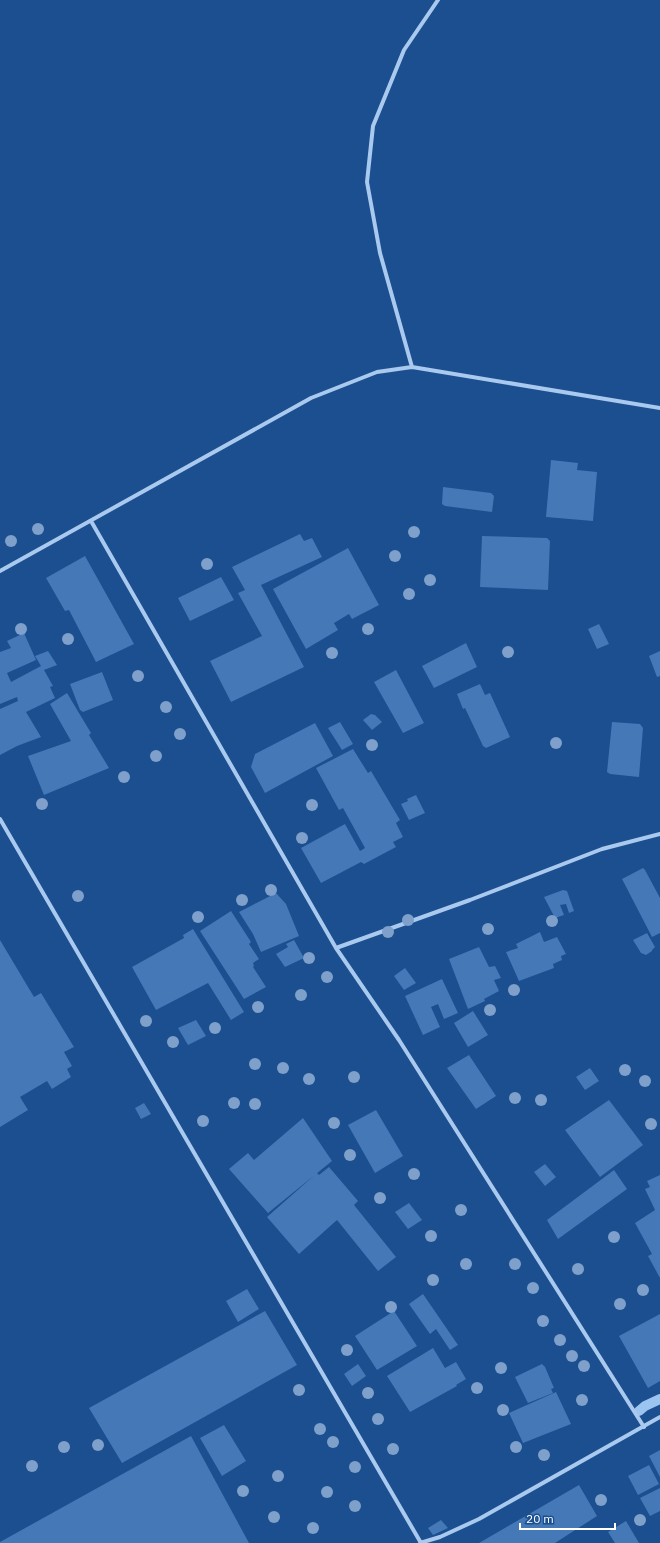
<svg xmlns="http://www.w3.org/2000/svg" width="660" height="1543" font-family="'IBM Plex Sans',sans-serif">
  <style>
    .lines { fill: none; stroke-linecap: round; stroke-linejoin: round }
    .stream { stroke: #9cc4f0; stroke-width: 10 }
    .building { fill: #4478b7 }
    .minor { stroke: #a9c9ee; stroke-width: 4 }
    .tree { fill: #7ea0ca }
  </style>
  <rect width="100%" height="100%" fill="#1b4f8f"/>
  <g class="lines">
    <path class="stream" d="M639 1411 645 1406 660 1399"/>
  </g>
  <path class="building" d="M551 460 578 463 577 470 597 472 593 521 546 517Z
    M443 487 491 493 494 496 492 512 445 506 442 504Z
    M300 534 304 541 312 538 322 557 261 585 304 667 231 702 210 661 262 636 238 593 245 590 232 567Z
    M482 536 547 538 550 541 548 590 480 587Z
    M348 548 379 605 352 619 349 614 334 623 338 630 306 649 273 589Z
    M85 556 134 644 96 662 69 610 65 611 46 578Z
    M221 577 234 600 190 621 178 598Z
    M599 624 609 644 597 649 588 629Z
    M24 633 36 660 7 673 11 682 41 666 35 656 48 651 57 665 44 670 53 686 50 687 55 698 26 712 41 737 17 746 0 755V709L18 701 17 697 0 704V652L11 648 7 641Z
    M466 643 477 667 434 688 422 666Z
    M660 651V676L657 677 649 656Z
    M396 670 424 723 403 733 374 682Z
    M102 672 113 700 83 712 80 710 70 684Z
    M480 684 485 695 490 693 510 737 486 748 483 746 465 708 463 709 457 694Z
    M67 693 91 733 89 735 109 768 44 795 28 756 71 741 50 704Z
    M371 714 375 715 382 722 372 730 363 720Z
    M340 722 353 744 342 750 328 728Z
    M612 722 640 724 643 728 639 777 610 774 607 772Z
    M315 723 333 756 265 793 251 767 255 754Z
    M353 749 368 773 371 771 400 820 396 823 403 837 393 842 396 847 364 864 361 862 321 883 301 848 345 824 360 851 365 848 343 808 339 810 316 768Z
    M416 795 425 813 409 820 401 804 408 801 407 799Z
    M643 868 645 870 660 898V933L652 937 622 879Z
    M563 890 567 891 574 911 569 913 566 904 560 905 564 915 555 918 544 897Z
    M276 893 286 904 299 936 261 952 253 934 239 912Z
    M231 911 251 942 249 944 259 959 253 963 254 966 253 967 266 987 244 999 200 931Z
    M193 929 244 1012 231 1020 208 983 156 1010 132 967 184 938 183 935Z
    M540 932 544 942 557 937 566 954 561 956 562 960 553 964 554 968 519 981 506 952 518 948 516 944Z
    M647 933 655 947 652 950V951L646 955 641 953 633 940Z
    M0 940 34 997 41 993 74 1047 64 1052 72 1066 67 1069 71 1077 52 1089 47 1081 20 1097 28 1110 0 1127Z
    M294 940 304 958 285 967 276 954 288 947 286 944Z
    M479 947 489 967 495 966 501 978 494 980 499 991 484 999 485 1001 468 1009 449 959Z
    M405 968 416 983 404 990 394 976Z
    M442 979 458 1013 444 1019 438 1004 431 1007 440 1027 423 1035 405 996Z
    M473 1011 488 1035 468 1047 454 1023Z
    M196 1020 206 1036 188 1045 178 1028Z
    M469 1055 496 1096 476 1109 447 1068Z
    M590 1068 599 1081 585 1090 576 1077Z
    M609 1100 643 1145 600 1177 565 1130Z
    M144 1103 151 1114 141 1119 135 1108Z
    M376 1110 403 1156 375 1173 348 1125Z
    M303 1118 332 1161 268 1213 229 1169 248 1153 254 1160Z
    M545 1164 556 1177 545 1186 534 1172Z
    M329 1167 358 1201 354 1205 396 1257 378 1271 337 1220 299 1254 267 1217 317 1173 319 1175Z
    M614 1170 627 1189 558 1239 547 1220Z
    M660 1175V1278L648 1256 652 1254 635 1223 655 1210 645 1189 650 1187 647 1181Z
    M409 1203 422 1220 408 1229 395 1212Z
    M247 1289 259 1309 238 1322 226 1301Z
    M423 1294 458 1345 450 1350 436 1329 430 1334 409 1304Z
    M265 1311 297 1365 122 1463 89 1408Z
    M394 1311 417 1346 377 1370 355 1336Z
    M660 1314V1381L648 1388 619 1336Z
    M433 1348 445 1368 456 1362 466 1379 456 1385 457 1386 410 1412 387 1376Z
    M358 1364 366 1376 352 1386 344 1374Z
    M542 1364 545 1367 554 1388 551 1389 553 1393 528 1403 515 1377Z
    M556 1392 571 1424 523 1443 509 1413Z
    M224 1425 246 1461 222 1476 200 1438Z
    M191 1436 249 1543H0V1542Z
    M660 1450V1477L649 1456Z
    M649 1465 659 1484 638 1495 628 1476Z
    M579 1485 597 1516 555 1543H479Z
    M660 1488V1511L650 1516 640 1498Z
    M441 1520 448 1528 433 1535 428 1528Z
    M626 1521 639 1543H615L608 1532Z"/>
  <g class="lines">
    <path class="minor" d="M412 367 380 253 367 182 373 126 404 50 438 0
      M91 521 224 753 336 948 399 1040 644 1427
      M0 571 311 398 377 372 412 367 660 408
      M0 819 421 1543
      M336 948 470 900 602 849 660 834
      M420 1543 440 1537 479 1519 660 1417"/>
  </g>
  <g class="tree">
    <circle cx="38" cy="529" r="6"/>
    <circle cx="414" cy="532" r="6"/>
    <circle cx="11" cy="541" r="6"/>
    <circle cx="395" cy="556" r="6"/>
    <circle cx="207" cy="564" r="6"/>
    <circle cx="430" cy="580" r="6"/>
    <circle cx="409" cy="594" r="6"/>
    <circle cx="21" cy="629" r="6"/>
    <circle cx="368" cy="629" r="6"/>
    <circle cx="68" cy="639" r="6"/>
    <circle cx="508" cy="652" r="6"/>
    <circle cx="332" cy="653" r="6"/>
    <circle cx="138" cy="676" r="6"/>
    <circle cx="166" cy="707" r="6"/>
    <circle cx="180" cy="734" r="6"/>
    <circle cx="556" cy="743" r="6"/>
    <circle cx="372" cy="745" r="6"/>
    <circle cx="156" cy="756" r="6"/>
    <circle cx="124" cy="777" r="6"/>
    <circle cx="42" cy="804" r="6"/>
    <circle cx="312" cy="805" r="6"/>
    <circle cx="302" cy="838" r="6"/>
    <circle cx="271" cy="890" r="6"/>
    <circle cx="78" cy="896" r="6"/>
    <circle cx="242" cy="900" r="6"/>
    <circle cx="198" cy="917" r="6"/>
    <circle cx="408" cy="920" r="6"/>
    <circle cx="552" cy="921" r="6"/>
    <circle cx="488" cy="929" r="6"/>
    <circle cx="388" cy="932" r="6"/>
    <circle cx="309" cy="958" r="6"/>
    <circle cx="327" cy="977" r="6"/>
    <circle cx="514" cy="990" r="6"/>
    <circle cx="301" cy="995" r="6"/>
    <circle cx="258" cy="1007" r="6"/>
    <circle cx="490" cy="1010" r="6"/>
    <circle cx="146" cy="1021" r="6"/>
    <circle cx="215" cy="1028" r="6"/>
    <circle cx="173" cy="1042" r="6"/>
    <circle cx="255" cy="1064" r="6"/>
    <circle cx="283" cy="1068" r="6"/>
    <circle cx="625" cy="1070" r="6"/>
    <circle cx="354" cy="1077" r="6"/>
    <circle cx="309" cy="1079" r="6"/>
    <circle cx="645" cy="1081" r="6"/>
    <circle cx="515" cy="1098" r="6"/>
    <circle cx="541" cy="1100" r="6"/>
    <circle cx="234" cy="1103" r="6"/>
    <circle cx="255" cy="1104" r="6"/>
    <circle cx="203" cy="1121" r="6"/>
    <circle cx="334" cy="1123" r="6"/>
    <circle cx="651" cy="1124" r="6"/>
    <circle cx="350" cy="1155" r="6"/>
    <circle cx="414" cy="1174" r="6"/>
    <circle cx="380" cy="1198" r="6"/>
    <circle cx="461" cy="1210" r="6"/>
    <circle cx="431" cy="1236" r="6"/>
    <circle cx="614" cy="1237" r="6"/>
    <circle cx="466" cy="1264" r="6"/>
    <circle cx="515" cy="1264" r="6"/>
    <circle cx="578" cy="1269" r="6"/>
    <circle cx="433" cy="1280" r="6"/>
    <circle cx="533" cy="1288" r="6"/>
    <circle cx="643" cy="1290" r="6"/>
    <circle cx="620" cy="1304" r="6"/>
    <circle cx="391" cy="1307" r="6"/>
    <circle cx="543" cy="1321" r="6"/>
    <circle cx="560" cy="1340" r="6"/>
    <circle cx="347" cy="1350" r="6"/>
    <circle cx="572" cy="1356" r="6"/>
    <circle cx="584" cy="1366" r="6"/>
    <circle cx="501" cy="1368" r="6"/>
    <circle cx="477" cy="1388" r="6"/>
    <circle cx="299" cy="1390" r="6"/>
    <circle cx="368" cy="1393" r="6"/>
    <circle cx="582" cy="1400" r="6"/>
    <circle cx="503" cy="1410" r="6"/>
    <circle cx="378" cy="1419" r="6"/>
    <circle cx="320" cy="1429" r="6"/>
    <circle cx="333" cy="1442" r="6"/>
    <circle cx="98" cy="1445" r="6"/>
    <circle cx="64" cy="1447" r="6"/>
    <circle cx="516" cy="1447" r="6"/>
    <circle cx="393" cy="1449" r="6"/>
    <circle cx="544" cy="1455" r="6"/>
    <circle cx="32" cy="1466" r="6"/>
    <circle cx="355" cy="1467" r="6"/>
    <circle cx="278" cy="1476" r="6"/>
    <circle cx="243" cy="1491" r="6"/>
    <circle cx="327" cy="1492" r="6"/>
    <circle cx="601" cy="1500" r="6"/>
    <circle cx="355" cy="1506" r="6"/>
    <circle cx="274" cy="1517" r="6"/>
    <circle cx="640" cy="1520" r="6"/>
    <circle cx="313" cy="1528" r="6"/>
  </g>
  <path d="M520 1523v6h95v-6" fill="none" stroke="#ffffff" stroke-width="2"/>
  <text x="526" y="1523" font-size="12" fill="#ffffff" stroke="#1b4f8f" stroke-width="3" paint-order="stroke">20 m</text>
</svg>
